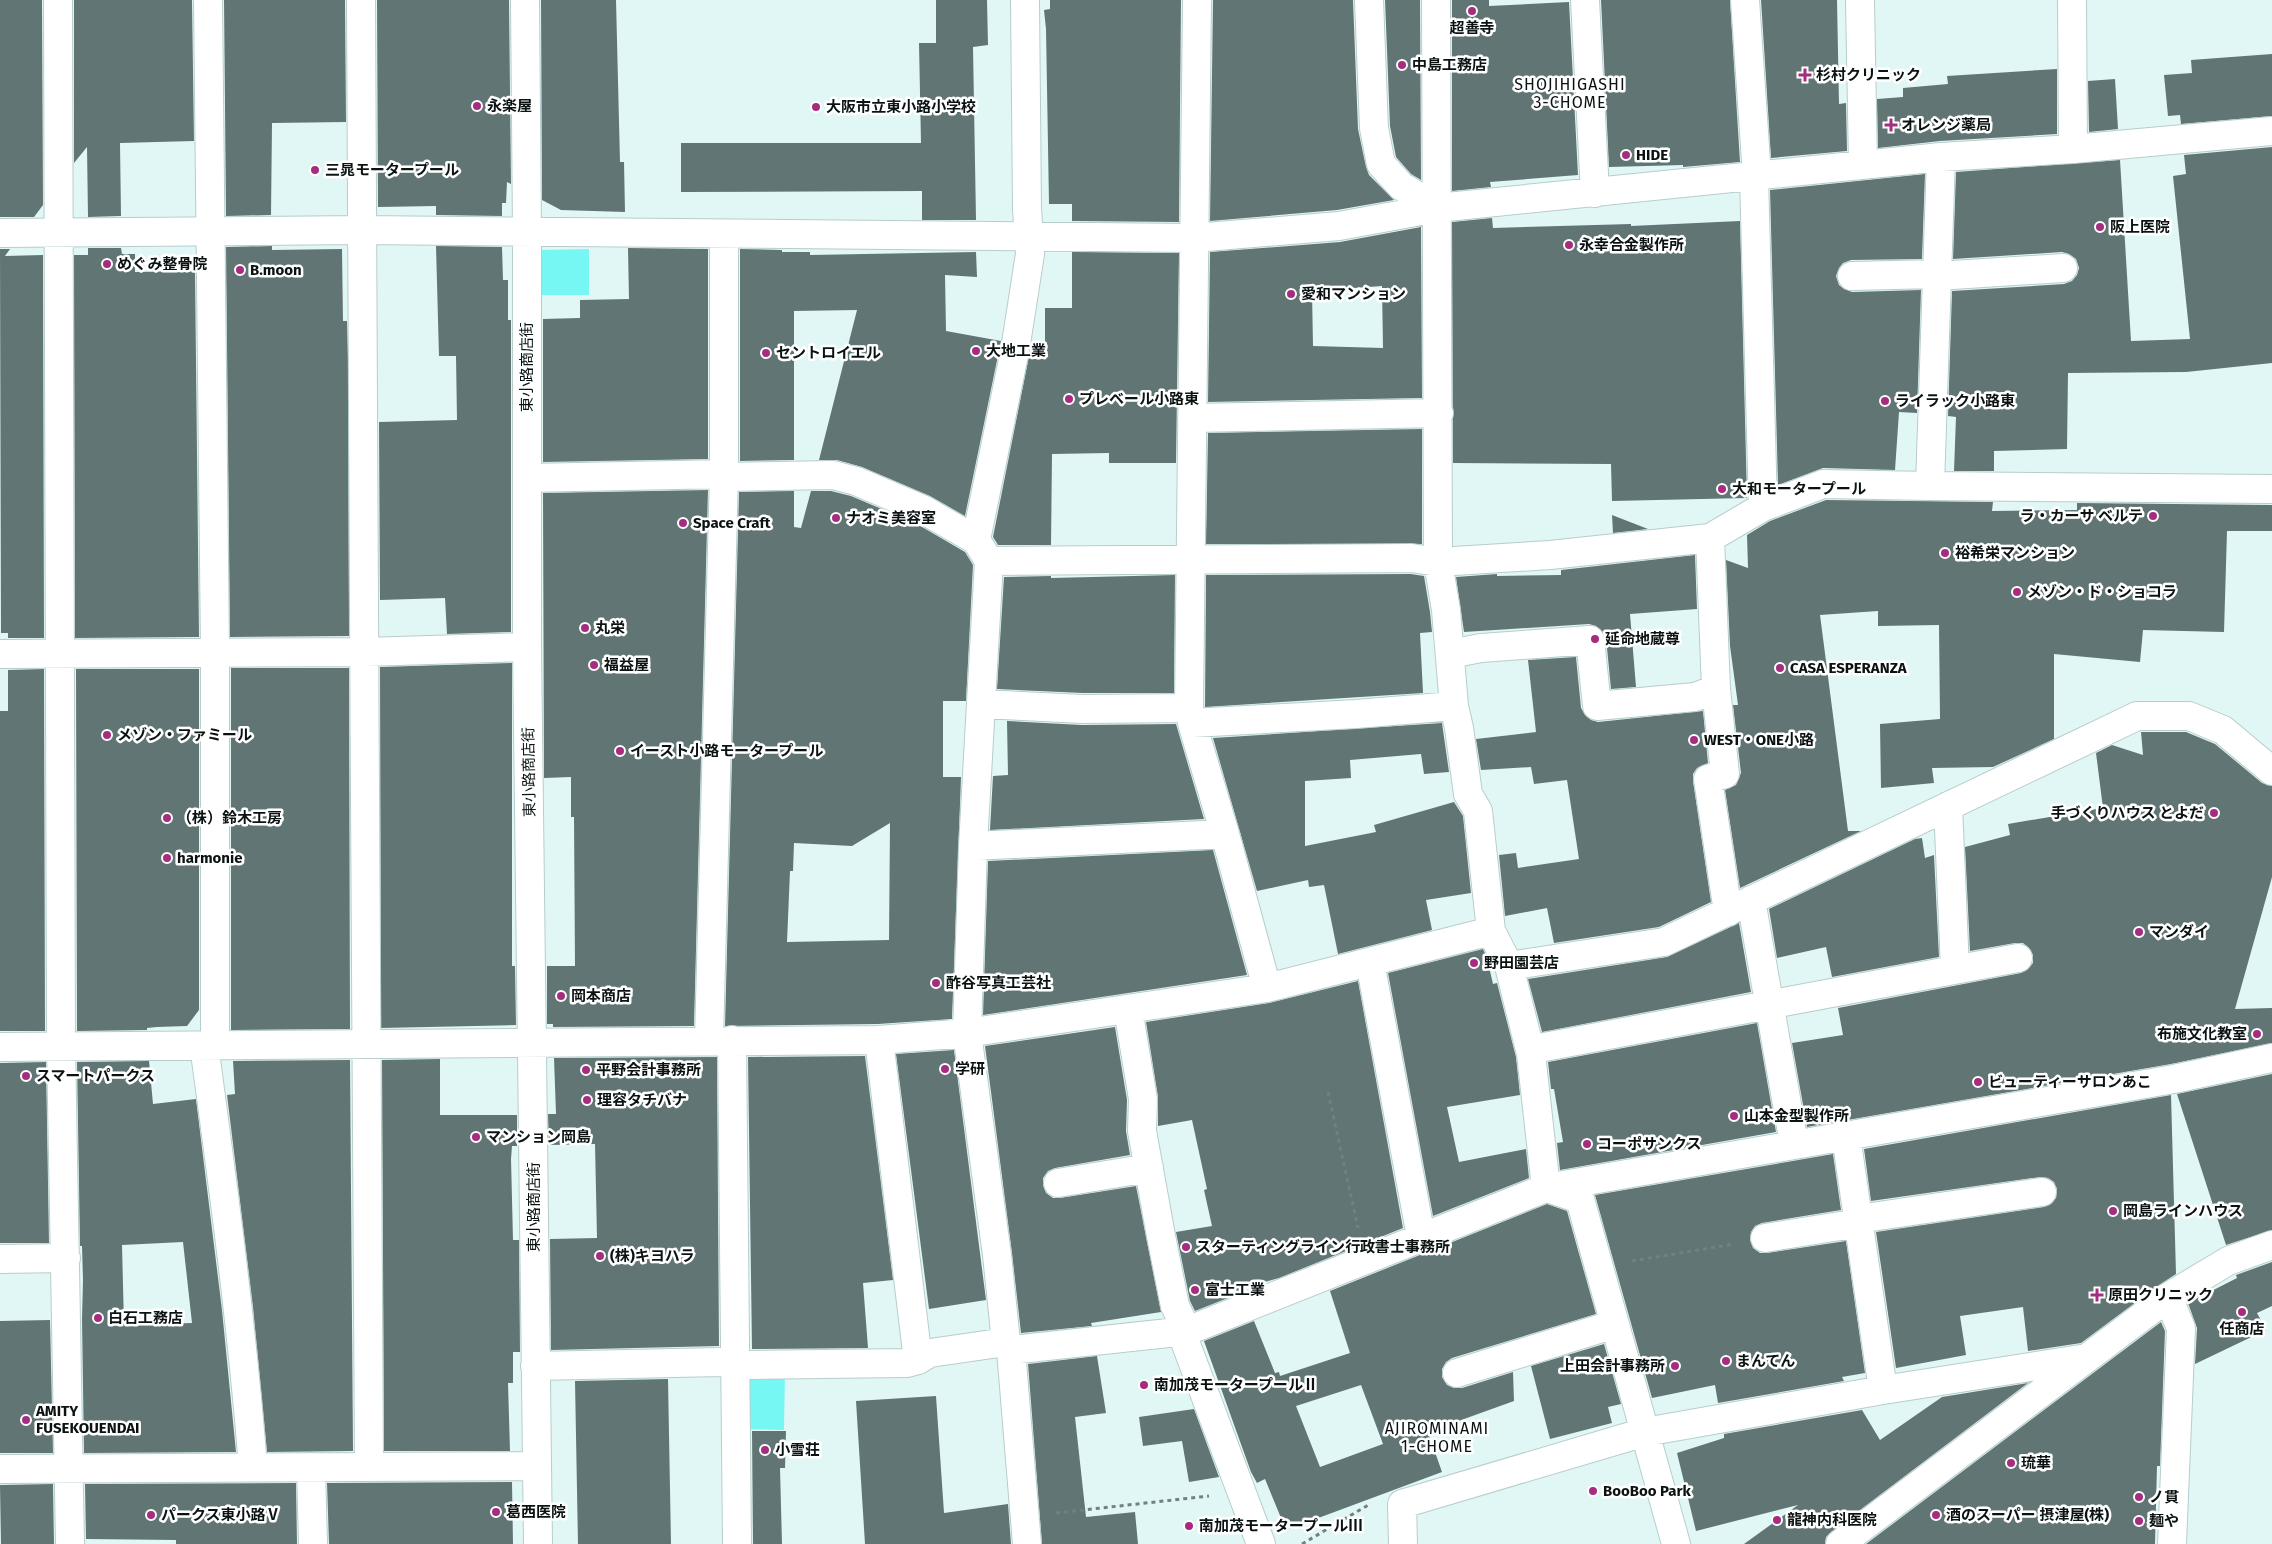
<svg xmlns="http://www.w3.org/2000/svg" width="2272" height="1544" font-family="'Fira Sans','Noto Sans JP',sans-serif">
  <style>
    .green { fill: #77f7f4 }
    .building { fill: #617574; fill-rule: evenodd }
    .lines { fill: none; stroke-linecap: round; stroke-linejoin: round }
    .minor-casing { stroke: #b7cdcc; stroke-width: 30 }
    .path { stroke: #728080; stroke-width: 3; stroke-dasharray: 4 4; stroke-linecap: butt }
    .minor { stroke: #fff; stroke-width: 28 }
    .poi-dot { fill: #a62c80; stroke: #fff; stroke-width: 2 }
    .labels { text-anchor: middle; dominant-baseline: central; stroke-width: 5; stroke-linejoin: round; paint-order: stroke }
    .poi-label { font-size: 15px; font-weight: bold; fill: #0b1212; stroke: #fff; text-anchor: start }
    .street-label { font-size: 15px; fill: #0b1212; stroke: #fff }
    .neighbourhood-label { font-size: 16px; letter-spacing: 1px; fill: #0b1212; stroke: #fff }
  </style>
  <rect width="100%" height="100%" fill="#e1f7f6"/>
  <path class="green" d="M589 249V295H542L541 250Z
    M746 1373H785L784 1430 746 1429Z"/>
  <path class="building" d="M0 0H42L43 205 34 217H0Z
    M74 0H192L194 141 120 143 121 216 88 217 87 147 74 163Z
    M224 0H345L346 122 272 123 271 215 226 216Z
    M377 0H509L511 184 507 182 506 203H502V216L436 215V206L378 207Z
    M541 0H616L620 162H624L625 212 561 210 542 200Z
    M936 0H987L988 45 973 47 976 220H922V191L681 192V143H921L919 43H936Z
    M1050 0H1181L1179 222 1072 221V204H1049L1046 29 1044 10 1050 9Z
    M1213 0H1353L1358 129 1366 167 1369 175 1394 200 1337 210 1210 221Z
    M1385 0H1420L1421 180 1411 174 1396 157 1390 126Z
    M1452 0H1489V6L1569 2 1578 175 1490 182 1491 187 1452 191Z
    M1601 0H1730L1740 162 1683 167V165L1609 167Z
    M1761 0H1837L1839 104 1846 103 1847 151 1771 158Z
    M2272 54V116L2181 124 2180 115 2168 116 2164 75 2192 73 2191 60Z
    M2057 69V134L1940 141 1878 148 1877 99 1903 97V88L1948 84 1947 76Z
    M2115 79 2118 129 2089 132 2088 81Z
    M2272 147V363L2186 372 2068 373 2067 449 1994 451V471H1954L1956 417 1948 416 1952 291 2064 284 2072 281 2077 275 2079 268 2076 259 2069 254 2062 252 1953 259 1956 172 2120 160 2131 341 2190 339 2173 176 2186 174 2184 155Z
    M1925 174 1922 259 1851 260 1843 263 1839 268 1836 276 1839 285 1844 289 1852 292 1921 290 1917 413 1899 412 1895 470 1823 468 1778 485 1770 190Z
    M1492 218 1493 228 1631 224V226L1740 221 1747 498 1612 501 1611 464 1453 463 1452 222Z
    M1421 227 1422 398 1208 402 1210 252 1340 242ZM1382 286 1383 348 1313 346 1312 291Z
    M272 246V250L342 249 343 321H347L348 358 349 636 230 637 226 247Z
    M436 246 502 247 503 280H508V320H511V632L447 634 445 598 380 600 379 422 457 420 456 356H439Z
    M88 248H121L122 254H135V272L195 271 199 637 75 638 74 255H88Z
    M628 248 708 249V459L543 462V319L580 318V300L629 299Z
    M0 249H10L5 256 43 255 44 638H8V633H1Z
    M740 249 782 250V252H810V255L976 252 977 277 945 275 946 331 1001 341 965 516 930 496 862 467 837 460H819L857 310 794 311V460L740 461Z
    M1072 252 1179 253 1176 463H1109V453L1052 454 1051 545H998L993 537 1031 346 1045 349V308H1072Z
    M1422 429V544H1206L1208 433Z
    M708 490 694 1026 553 1027V1024H547V966H575L574 817H571V777L544 778 543 493Z
    M794 491V527L801 528 811 491H831L851 496 917 524 965 552 973 565 966 701H943V777H961L952 1019 878 1024 725 1026 739 492ZM890 823 889 940 787 942 790 871H793L794 843 852 846Z
    M1826 500 1993 502 1992 511 2077 510V503L2272 505V531H2227L2224 632 2143 630 2140 662 2054 654V739L1993 767 1932 768 1934 783 1881 788 1880 724 1940 719 1939 625 1878 626V611L1820 615 1848 831H1861L1740 888 1725 790 1736 785 1741 773 1733 705H1738L1730 646 1726 560 1748 568 1747 535 1770 521Z
    M1612 515 1648 529 1613 533Z
    M1695 555 1697 609 1630 614 1636 687 1611 689 1606 638 1602 631 1596 626 1589 624 1464 632 1456 577 1497 574V576L1561 575V570Z
    M1411 574 1424 576 1430 612 1432 632 1420 633 1423 693 1205 707 1206 575Z
    M1175 575 1174 693H1083L997 689 1004 577 1051 576V578Z
    M1576 657 1581 708 1585 715 1591 720 1598 722 1703 711 1708 763 1697 768 1693 774V781L1711 902 1659 927 1554 943 1547 908 1505 916 1499 855 1516 853 1518 868 1579 859 1567 780 1534 784 1531 767 1481 770 1476 739 1536 732 1528 660Z
    M512 663V966H515L516 1025 381 1028 380 667Z
    M231 668H349L350 1029 231 1030Z
    M44 669 45 1031H0V711H8V670Z
    M76 669H199V1010L187 1026 157 1027 147 1028V1030L77 1031Z
    M1007 721 1082 725 1176 724 1204 819 990 830 993 776 1008 775Z
    M1442 723 1449 772 1424 774 1421 754 1350 760 1351 778 1305 781V846L1376 832 1374 825 1454 802 1463 816 1471 893 1426 900 1432 930 1338 954 1324 885 1309 887 1308 880 1257 891 1213 738Z
    M2141 732H2186L2215 744 2262 783 2272 786V877L2235 1009 2272 1008V1043L2171 1064 1807 1127 1792 1043 1843 1035 1838 1008 2021 973 2028 969 2033 963V955L2029 948 2023 943H2015L1970 951 1965 847 2010 835 2008 824 2103 808 2096 753 2112 745 2143 755Z
    M1922 838 1925 858 1934 855 1939 957 1832 977 1826 947 1777 958 1769 909 1915 839Z
    M1213 850 1247 975 983 1015 988 861Z
    M1739 923 1751 992 1542 1032 1528 979 1667 957Z
    M1483 949 1487 958 1493 984 1497 983 1516 1057 1520 1095 1447 1107 1459 1162 1526 1149 1529 1178 1433 1216 1388 973Z
    M1358 981 1403 1228 1279 1278 1242 1288 1243 1292 1195 1311 1190 1301 1176 1232 1212 1226 1204 1190 1207 1189 1192 1120 1158 1126V1097L1146 1022 1269 1003Z
    M1757 1023 1776 1132 1560 1170 1557 1143 1563 1142 1554 1089H1551L1548 1062Z
    M1115 1027 1127 1100 1126 1131 1130 1155 1055 1168 1048 1171 1043 1178V1185L1046 1193 1053 1198H1060L1136 1186 1161 1312 1091 1323 1092 1326 1021 1333 1012 1253 985 1046Z
    M954 1050 986 1300 929 1309 896 1054Z
    M865 1056 893 1280 863 1283 868 1348 752 1349 748 1057Z
    M717 1057 719 1346 551 1350 550 1239 597 1238 595 1144 549 1145 548 1114H556L554 1058Z
    M440 1059V1115H517V1146H512L511 1159 513 1240H519L520 1352H513V1383H508L510 1451H384L382 1060Z
    M350 1060 353 1451 267 1452 253 1307 227 1095 235 1094 233 1061Z
    M149 1061 153 1104 196 1099 222 1310 236 1452 84 1453 82 1319 83 1280 82 1246H80L77 1062ZM183 1242 192 1323 124 1325 122 1245Z
    M46 1062 49 1243H0V1063Z
    M2272 1074V1230L2226 1245 2177 1094Z
    M2171 1095 2176 1274 2159 1285 2081 1343 2028 1351 2023 1307 1960 1316 1966 1355 1896 1368 1876 1232 2044 1207 2051 1204 2056 1198 2057 1189 2054 1182 2048 1178 2040 1177 1871 1201 1864 1149Z
    M1833 1154 1841 1210 1762 1223 1755 1226 1751 1232 1750 1240 1753 1248 1760 1253H1767L1846 1241 1865 1373 1842 1377 1844 1381 1718 1403 1715 1385 1652 1398 1595 1195Z
    M1547 1204 1567 1211 1596 1314 1452 1358 1446 1362 1442 1369V1377L1447 1385 1454 1388H1462L1513 1372 1514 1401 1428 1432 1442 1472 1286 1530 1265 1479 1257 1483 1251 1472 1204 1341 1254 1321 1275 1373 1279 1372 1280 1376 1350 1353 1330 1291ZM1361 1385 1383 1444 1320 1467 1296 1406Z
    M2272 1262V1306L2257 1313 2266 1330 2195 1364 2197 1328 2188 1303 2237 1278 2236 1275Z
    M50 1320 53 1453H0V1321Z
    M2161 1322 2165 1331 2160 1466H2157L2155 1544H1866Z
    M1604 1344 1621 1404 1608 1407 1612 1423 1550 1439 1531 1366Z
    M1097 1356 1106 1413 1075 1417 1086 1517 1135 1512 1138 1544H1042L1028 1364Z
    M668 1379 671 1544H578L575 1381Z
    M2028 1383 1831 1532 1826 1537 1825 1544H1744L1798 1505 1696 1531 1677 1453 1724 1438V1434L1862 1410 1880 1440 1942 1397Z
    M936 1396 944 1513 1008 1504 1011 1544H865L856 1401Z
    M1194 1409 1219 1477 1189 1482 1182 1441 1143 1446 1139 1417Z
    M752 1431H786L785 1468H780L782 1544H753Z
    M512 1482 513 1544H329L327 1483Z
    M296 1483 297 1544H176V1540L86 1539 85 1484Z
    M53 1484 54 1544H1L0 1485Z"/>
  <g class="lines">
    <g class="minor-casing">
      <path id="minor" d="M58 0 61 1046 70 1544
        M208 0 215 653V1045
        M361 0C365 489 364 977 369 1466
        M525 0 527 231V647L538 1544
        M1197 0 1189 708 1192 723 1356 714 1454 706
        M1369 0 1374 128 1381 164 1401 186 1437 208
        M1436 0 1438 562 1446 610 1454 706 1459 728 1468 794 1478 811 1491 931 1509 966 1531 1054 1546 1188
        M1585 0 1595 193
        M1745 0 1757 176
        M1860 0 1863 165
        M2072 0 2073 149
        M1941 157 1930 486 2272 489
        M1754 177 1763 507
        M0 233 363 230 1194 238 1339 226 1437 208 1941 157 2073 149 2272 131
        M1852 276 1937 274
        M1937 276 2063 268
        M1192 418 1439 413
        M723 477 833 475 856 481 924 510 976 540 989 561 973 846 967 1033 997 1255 1006 1342 1011 1350 1027 1544
        M528 478 724 474
        M1710 538 1716 689 1725 774 1708 779 1728 912
        M976 540 1015 350 1030 254 1027 209 1025 0
        M989 561 1412 558 1438 562 1550 555 1710 538 1763 507 1823 484 1930 486
        M0 654 365 652 527 647
        M1450 654 1481 648 1590 640 1597 706 1695 697 1716 689
        M981 704 1083 709 1189 708
        M1192 723 1225 834 1267 988
        M1948 806 1955 969
        M973 846 1225 834
        M1751 900 1794 1144
        M1370 962 1421 1237
        M1509 966 1664 942 2137 716H2189L2223 730 2272 771
        M1128 1009 1143 1099 1142 1131 1161 1236 1175 1306 1187 1331
        M709 1040 724 474V235
        M732 1040 737 1544
        M879 1040 918 1360
        M204 1045C223 1185 242 1326 253 1467
        M0 1047 879 1040 967 1033 1267 988 1491 931
        M1531 1054 1539 1048 2018 958
        M1846 1136 1883 1390
        M1058 1183 1149 1168
        M1547 1188 1580 1199 1676 1544
        M1858 1219 2042 1192
        M1765 1238 1859 1223
        M0 1259 66 1258
        M2168 1297 2181 1328 2172 1544
        M1181 1331 1261 1544
        M1011 1350 1187 1331 1546 1188 2174 1079 2272 1058
        M535 1366 721 1362 748 1365 907 1363 918 1360 930 1353 1006 1342
        M1457 1373 1615 1324
        M311 1467 313 1544
        M0 1469 536 1466
        M1403 1544 1402 1504 1645 1432 1883 1390 2087 1358
        M1840 1544 2168 1297 2228 1261 2272 1245"/>
    </g>
    <path class="path" d="M1328 1092 1358 1228
      M1632 1261 1734 1244
      M1056 1513 1209 1496
      M1302 1544 1370 1504"/>
    <use href="#minor" class="minor"/>
  </g>
  <g class="poi-dot">
    <circle cx="1472" cy="11" r="5"/>
    <circle cx="1402" cy="65" r="5"/>
    <path d="M1802.5 67.5h5v5h5v5h-5v5h-5v-5h-5v-5h5z"/>
    <circle cx="477" cy="106" r="5"/>
    <circle cx="816" cy="107" r="5"/>
    <path d="M1888.5 117.5h5v5h5v5h-5v5h-5v-5h-5v-5h5z"/>
    <circle cx="1626" cy="155" r="5"/>
    <circle cx="315" cy="170" r="5"/>
    <circle cx="2100" cy="227" r="5"/>
    <circle cx="1569" cy="245" r="5"/>
    <circle cx="107" cy="264" r="5"/>
    <circle cx="240" cy="270" r="5"/>
    <circle cx="1291" cy="294" r="5"/>
    <circle cx="976" cy="351" r="5"/>
    <circle cx="766" cy="353" r="5"/>
    <circle cx="1069" cy="399" r="5"/>
    <circle cx="1885" cy="401" r="5"/>
    <circle cx="1722" cy="489" r="5"/>
    <circle cx="2153" cy="516" r="5"/>
    <circle cx="836" cy="518" r="5"/>
    <circle cx="683" cy="523" r="5"/>
    <circle cx="1945" cy="553" r="5"/>
    <circle cx="2017" cy="592" r="5"/>
    <circle cx="585" cy="628" r="5"/>
    <circle cx="1595" cy="639" r="5"/>
    <circle cx="594" cy="665" r="5"/>
    <circle cx="1780" cy="668" r="5"/>
    <circle cx="107" cy="735" r="5"/>
    <circle cx="1694" cy="740" r="5"/>
    <circle cx="620" cy="751" r="5"/>
    <circle cx="2214" cy="813" r="5"/>
    <circle cx="167" cy="818" r="5"/>
    <circle cx="167" cy="858" r="5"/>
    <circle cx="2139" cy="932" r="5"/>
    <circle cx="1474" cy="963" r="5"/>
    <circle cx="936" cy="983" r="5"/>
    <circle cx="561" cy="996" r="5"/>
    <circle cx="2257" cy="1034" r="5"/>
    <circle cx="945" cy="1069" r="5"/>
    <circle cx="586" cy="1070" r="5"/>
    <circle cx="26" cy="1076" r="5"/>
    <circle cx="1978" cy="1082" r="5"/>
    <circle cx="587" cy="1100" r="5"/>
    <circle cx="1734" cy="1116" r="5"/>
    <circle cx="476" cy="1137" r="5"/>
    <circle cx="1587" cy="1144" r="5"/>
    <circle cx="2113" cy="1211" r="5"/>
    <circle cx="1186" cy="1247" r="5"/>
    <circle cx="600" cy="1256" r="5"/>
    <circle cx="1195" cy="1290" r="5"/>
    <path d="M2094.5 1287.5h5v5h5v5h-5v5h-5v-5h-5v-5h5z"/>
    <circle cx="2242" cy="1312" r="5"/>
    <circle cx="98" cy="1318" r="5"/>
    <circle cx="1726" cy="1361" r="5"/>
    <circle cx="1675" cy="1366" r="5"/>
    <circle cx="1144" cy="1385" r="5"/>
    <circle cx="26" cy="1420" r="5"/>
    <circle cx="765" cy="1450" r="5"/>
    <circle cx="2011" cy="1463" r="5"/>
    <circle cx="1593" cy="1491" r="5"/>
    <circle cx="2139" cy="1497" r="5"/>
    <circle cx="496" cy="1512" r="5"/>
    <circle cx="151" cy="1515" r="5"/>
    <circle cx="1936" cy="1515" r="5"/>
    <circle cx="1777" cy="1520" r="5"/>
    <circle cx="2139" cy="1521" r="5"/>
    <circle cx="1189" cy="1526" r="5"/>
  </g>
  <g class="labels">
    <g class="poi-label">
      <text x="1472" y="28" text-anchor="middle">超善寺</text>
      <text x="1412" y="65">中島工務店</text>
      <text x="1816" y="75">杉村クリニック</text>
      <text x="487" y="106">永楽屋</text>
      <text x="826" y="107">大阪市立東小路小学校</text>
      <text x="1901" y="125">オレンジ薬局</text>
      <text x="1636" y="155">HIDE</text>
      <text x="325" y="170">三晁モータープール</text>
      <text x="2110" y="227">阪上医院</text>
      <text x="1579" y="245">永幸合金製作所</text>
      <text x="117" y="264">めぐみ整骨院</text>
      <text x="250" y="270">B.moon</text>
      <text x="1301" y="294">愛和マンション</text>
      <text x="986" y="351">大地工業</text>
      <text x="776" y="353">セントロイエル</text>
      <text x="1079" y="399">プレベール小路東</text>
      <text x="1895" y="401">ライラック小路東</text>
      <text x="1732" y="489">大和モータープール</text>
      <text x="2143" y="516" text-anchor="end">ラ・カーサ ベルテ</text>
      <text x="846" y="518">ナオミ美容室</text>
      <text x="693" y="523">Space Craft</text>
      <text x="1955" y="553">裕希栄マンション</text>
      <text x="2027" y="592">メゾン・ド・ショコラ</text>
      <text x="595" y="628">丸栄</text>
      <text x="1605" y="639">延命地蔵尊</text>
      <text x="604" y="665">福益屋</text>
      <text x="1790" y="668">CASA ESPERANZA</text>
      <text x="117" y="735">メゾン・ファミール</text>
      <text x="1704" y="740">WEST・ONE小路</text>
      <text x="630" y="751">イースト小路モータープール</text>
      <text x="2204" y="813" text-anchor="end">手づくりハウス とよだ</text>
      <text x="177" y="818">（株）鈴木工房</text>
      <text x="177" y="858">harmonie</text>
      <text x="2149" y="932">マンダイ</text>
      <text x="1484" y="963">野田園芸店</text>
      <text x="946" y="983">酢谷写真工芸社</text>
      <text x="571" y="996">岡本商店</text>
      <text x="2247" y="1034" text-anchor="end">布施文化教室</text>
      <text x="955" y="1069">学研</text>
      <text x="596" y="1070">平野会計事務所</text>
      <text x="36" y="1076">スマートパークス</text>
      <text x="1988" y="1082">ビューティーサロンあこ</text>
      <text x="597" y="1100">理容タチバナ</text>
      <text x="1744" y="1116">山本金型製作所</text>
      <text x="486" y="1137">マンション岡島</text>
      <text x="1597" y="1144">コーポサンクス</text>
      <text x="2123" y="1211">岡島ラインハウス</text>
      <text x="1196" y="1247">スターティングライン行政書士事務所</text>
      <text x="610" y="1256">(株)キヨハラ</text>
      <text x="1205" y="1290">富士工業</text>
      <text x="2108" y="1295">原田クリニック</text>
      <text x="108" y="1318">白石工務店</text>
      <text x="2242" y="1329" text-anchor="middle">任商店</text>
      <text x="1736" y="1361">まんてん</text>
      <text x="1665" y="1366" text-anchor="end">上田会計事務所</text>
      <text x="1154" y="1385">南加茂モータープールⅡ</text>
      <text x="36" y="1411">AMITY<tspan x="36" dy="17">FUSEKOUENDAI</tspan></text>
      <text x="775" y="1450">小雪荘</text>
      <text x="2021" y="1463">琉華</text>
      <text x="1603" y="1491">BooBoo Park</text>
      <text x="2149" y="1497">ノ貫</text>
      <text x="506" y="1512">葛西医院</text>
      <text x="161" y="1515">パークス東小路Ⅴ</text>
      <text x="1946" y="1515">酒のスーパー 摂津屋(株)</text>
      <text x="1787" y="1520">龍神内科医院</text>
      <text x="2149" y="1521">麺や</text>
      <text x="1199" y="1526">南加茂モータープールⅢ</text>
    </g>
    <g class="street-label">
      <text transform="translate(527 367) rotate(-90)">東小路商店街</text>
      <text transform="translate(529 772) rotate(-91)">東小路商店街</text>
      <text transform="translate(534 1207) rotate(-90)">東小路商店街</text>
    </g>
    <g class="neighbourhood-label">
      <text x="1570" y="84">SHOJIHIGASHI<tspan x="1570" dy="18">3-CHOME</tspan></text>
      <text x="1437" y="1428">AJIROMINAMI<tspan x="1437" dy="18">1-CHOME</tspan></text>
    </g>
  </g>
</svg>
